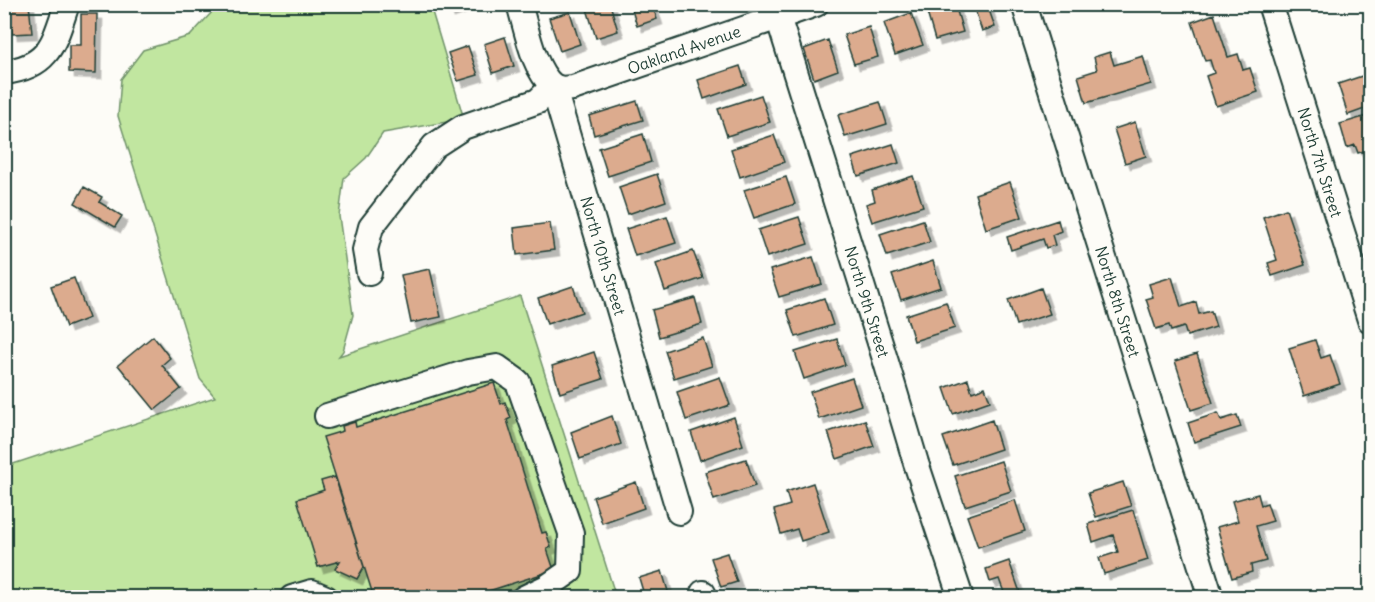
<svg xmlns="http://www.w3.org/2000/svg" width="1375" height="602" font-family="Delius,sans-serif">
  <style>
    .green { fill: #c1e6a0; stroke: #70926a; stroke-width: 1.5 }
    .building { fill: #dcab8e; stroke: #1f3d34; stroke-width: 1.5; filter: url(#shadow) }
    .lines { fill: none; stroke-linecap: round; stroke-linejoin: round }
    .minor-casing { stroke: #1f3d34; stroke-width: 28 }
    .minor { stroke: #fdfcf7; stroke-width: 24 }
    .labels { text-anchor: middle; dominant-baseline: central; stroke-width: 4.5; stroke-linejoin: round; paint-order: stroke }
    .street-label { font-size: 16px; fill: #1f3d34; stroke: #fdfcf7 }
  </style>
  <defs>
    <filter id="shadow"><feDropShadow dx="5.5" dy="5.5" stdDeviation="0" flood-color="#0004"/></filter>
  </defs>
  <rect width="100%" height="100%" fill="#fdfcf7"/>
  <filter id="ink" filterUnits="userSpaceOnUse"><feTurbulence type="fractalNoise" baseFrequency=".0167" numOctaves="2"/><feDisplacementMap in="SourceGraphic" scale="12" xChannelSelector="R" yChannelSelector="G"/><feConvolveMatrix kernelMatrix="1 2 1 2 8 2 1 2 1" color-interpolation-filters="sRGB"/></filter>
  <g filter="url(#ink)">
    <path class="green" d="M213 5H430L464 119 383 133 366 158 344 178 339 216 353 315 343 351 339 356 520 296 616 597H480L476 587 442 598 5 597 4 467 215 397 200 379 118 116 121 79 143 50 190 36 213 11Z"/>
    <path class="building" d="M4 4H29L32 33 12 34 10 16 5 17Z
      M446 4H471L449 12Z
      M602 4H610L618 31 596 38 587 9Z
      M630 4H652L657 19 637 26Z
      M941 4H955L963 32 935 40 926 9Z
      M973 4H987L995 27 982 31Z
      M570 12 580 44 560 51 549 18Z
      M911 13 923 45 895 55 884 23Z
      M81 14H97L96 73 69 72V45H81Z
      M1214 14 1228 57 1238 54 1243 70 1250 68 1258 92 1216 106 1206 76 1214 73 1210 60 1205 61 1192 22Z
      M869 27 878 57 854 64 844 35Z
      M505 37 514 66 493 73 484 44Z
      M828 40 838 70 814 79 804 49Z
      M468 46 478 75 458 81 448 53Z
      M1110 52 1114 65 1143 56 1151 84 1086 103 1078 76 1097 70 1094 57Z
      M740 66 746 84 704 99 698 80Z
      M1365 75 1370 91V107L1348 115 1338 84Z
      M761 95 770 122 727 136 718 109Z
      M637 101 643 120 594 135 589 116Z
      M880 102 887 124 845 137 838 115Z
      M1370 115V149L1358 153 1355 145 1347 148 1340 124Z
      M1135 122 1146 156 1125 163 1114 129Z
      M643 134 651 162 608 176 599 148Z
      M774 135 784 162 740 177 731 149Z
      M893 144 899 163 858 176 852 157Z
      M657 174 666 201 628 214 619 187Z
      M913 176 923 206 872 222 866 204 875 201 872 190Z
      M786 177 795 204 754 218 744 190Z
      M1010 182 1022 217 986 229 975 194Z
      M84 187 102 197 99 202 122 216 115 227 75 203Z
      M1286 209 1305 265 1272 276 1268 263 1277 260 1263 217Z
      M667 216 676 243 635 256 626 229Z
      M799 217 808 244 767 257 758 230Z
      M923 220 930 242 887 256 880 234Z
      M1058 220 1061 231 1052 235 1055 245 1046 248 1043 239 1011 250 1007 237Z
      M550 223 554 250 517 255 514 228Z
      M693 251 703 278 665 291 656 264Z
      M813 257 822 284 779 297 770 270Z
      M933 261 941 287 901 300 892 275Z
      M430 269 441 317 411 323 401 275Z
      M1172 277 1181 307 1196 302 1199 314 1211 311 1216 327 1187 336 1184 327 1171 331 1169 325 1156 329 1146 299 1153 297 1149 284Z
      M74 278 89 318 66 327 51 286Z
      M573 286 582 312 547 324 538 298Z
      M1041 288 1050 314 1016 325 1008 300Z
      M695 298 702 324 659 337 652 310Z
      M824 298 833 325 796 337 787 310Z
      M946 302 955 328 914 341 906 315Z
      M153 336 170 358 162 365 181 389 155 410 118 365Z
      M703 338 712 366 674 378 665 351Z
      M837 339 845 365 804 379 795 352Z
      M1315 340 1321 358 1330 355 1340 384 1304 396 1289 348Z
      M594 352 603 379 560 393 552 366Z
      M1197 354 1213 403 1191 410 1175 361Z
      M720 377 730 405 686 420 677 392Z
      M852 378 861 405 819 419 810 392Z
      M968 379 972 392 985 387 990 401 953 414 944 388Z
      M494 383 501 404 505 402 511 418 507 420 542 533 546 532 551 547 547 549 554 570 467 598H374L323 437 343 431 342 426 355 422 356 427Z
      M1218 413 1221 420 1237 415 1241 427 1194 442 1188 423Z
      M612 416 621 444 580 459 571 432Z
      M734 417 743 445 700 460 691 432Z
      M865 420 874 446 837 459 828 432Z
      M992 420 1001 449 953 465 943 437Z
      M746 459 755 486 714 500 705 472Z
      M1001 461 1011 491 965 506 955 476Z
      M335 477 364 567 357 579 335 569 340 561 318 567 297 499 324 490 321 481Z
      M636 482 644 508 602 523 593 497Z
      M1123 482 1131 506 1096 517 1088 493Z
      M813 483 829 532 801 541 797 529 781 534 774 510 790 505 786 492Z
      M1258 494 1261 505 1267 503 1273 521 1256 526 1266 561 1251 565 1252 572 1232 578 1217 527 1238 521 1232 501Z
      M1015 500 1025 531 978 547 967 516Z
      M1133 510 1148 560 1104 574 1099 558 1118 552 1113 535 1093 542 1088 524Z
      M727 553 737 582 721 587 711 558Z
      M1009 561 1022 598H1006L999 579 990 582 986 569Z
      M662 571 670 598H645L639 578Z
      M920 590 922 598H895Z"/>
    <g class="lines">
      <g class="minor-casing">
        <g id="minor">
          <path id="s1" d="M519 4C527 30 533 69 553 86L679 512"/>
          <path id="s2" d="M774 4 886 362 916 463 961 598"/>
          <path id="s3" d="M1024 4 1211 598"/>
          <path id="s4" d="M1270 4 1370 320"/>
          <path d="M4 72C50 67 54 42 67 4"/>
          <path id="s5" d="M369 273 365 250 371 227 434 146 463 127 538 101 553 86 561 89 573 88 816 4"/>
          <path d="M327 416 468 372 497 367 518 382 571 533 570 571 547 587 524 598"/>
          <path d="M703 593 705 598"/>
          <path d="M292 598 312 592 326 598"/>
        </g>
      </g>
      <use href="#minor" class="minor"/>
    </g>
  </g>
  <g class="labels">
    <g class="street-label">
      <text stroke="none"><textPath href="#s5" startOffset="423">Oakland Avenue</textPath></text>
      <text stroke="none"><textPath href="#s4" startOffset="166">North 7th Street</textPath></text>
      <text stroke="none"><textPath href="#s1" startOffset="267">North 10th Street</textPath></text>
      <text stroke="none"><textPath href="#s2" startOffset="312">North 9th Street</textPath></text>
      <text stroke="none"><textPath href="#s3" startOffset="312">North 8th Street</textPath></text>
    </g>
  </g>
  <rect width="1375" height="602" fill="none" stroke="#fdfcf7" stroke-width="24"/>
  <rect x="12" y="12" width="1351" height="578" fill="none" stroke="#1f3d34" stroke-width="2" filter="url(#ink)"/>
</svg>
